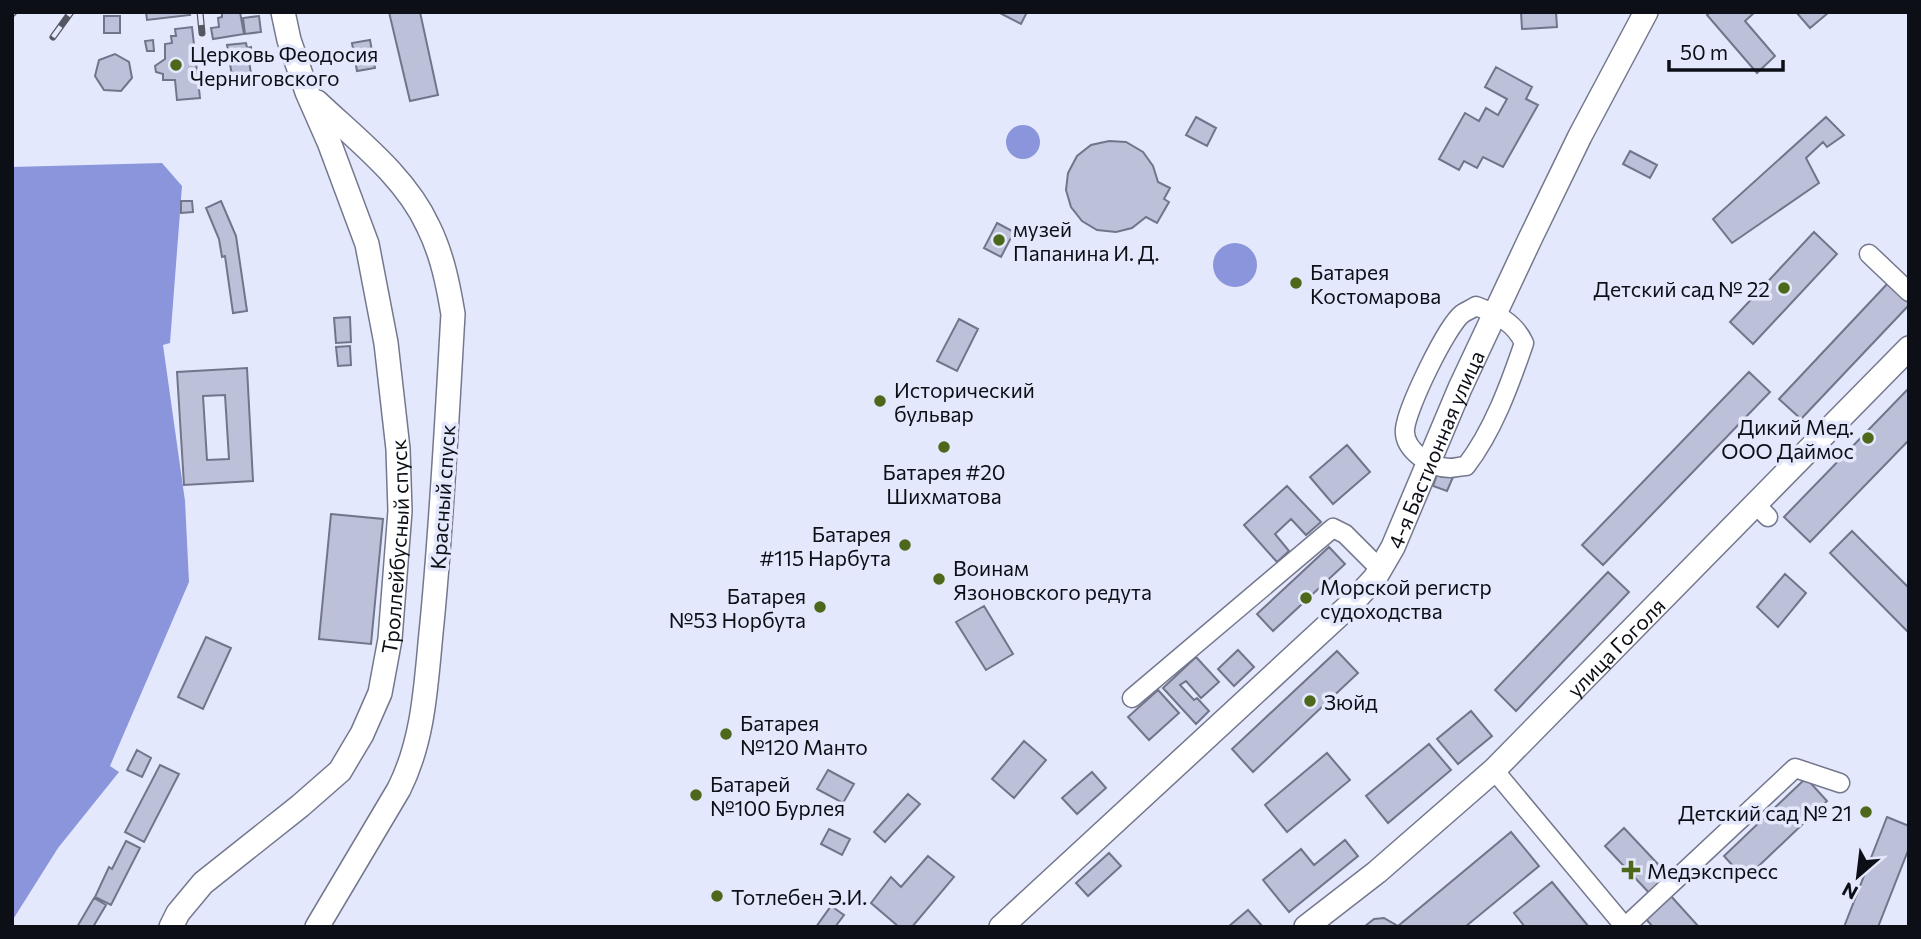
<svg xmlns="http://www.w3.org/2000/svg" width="1921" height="939" font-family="Commissioner,sans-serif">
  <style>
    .water { fill: #8a95db }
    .building { fill: #bcc1d9; stroke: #71758b; stroke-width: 2; fill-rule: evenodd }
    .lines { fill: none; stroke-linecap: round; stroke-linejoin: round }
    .minor-casing { stroke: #74788e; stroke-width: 21 }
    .major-casing { stroke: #74788e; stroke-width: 26 }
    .minor { stroke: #fff; stroke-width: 18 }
    .major { stroke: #fff; stroke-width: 23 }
    .rail-casing { stroke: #545662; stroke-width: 7 }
    .rail { stroke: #e4e8fc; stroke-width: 4.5; stroke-dasharray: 13; stroke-linecap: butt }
    .poi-dot { fill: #4d681a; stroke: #e4e8fc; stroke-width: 2.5 }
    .labels { text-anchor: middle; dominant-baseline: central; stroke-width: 7; stroke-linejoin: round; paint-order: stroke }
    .poi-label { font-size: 21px; fill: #0d0f17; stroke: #e4e8fc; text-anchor: start }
    .street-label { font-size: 21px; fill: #0d0f17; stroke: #e4e8fc }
  </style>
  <rect width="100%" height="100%" fill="#e4e8fc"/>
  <path class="water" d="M1006 142a17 17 0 1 1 34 0a17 17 0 1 1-34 0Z
    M162 163 182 186 170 343 163 345 185 501 189 582 110 766 119 772 58 848 12 921V167Z
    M1213 265a22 22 0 1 1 44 0a22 22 0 1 1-44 0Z"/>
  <path class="building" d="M146 12H189L190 15 147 20Z
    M222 12H240L244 34 213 39 211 28 219 27 218 18 222 17Z
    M389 12H420L438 95 410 101Z
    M998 12H1027L1021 24Z
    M1521 12H1556L1557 27 1522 29Z
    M1710 12H1755L1745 21 1775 56 1757 73 1707 15Z
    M1796 12H1827L1828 13 1810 28Z
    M104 16H120V33H104Z
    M259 16 261 32 245 34 243 18Z
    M192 27 200 98 177 100 175 80H163V74L156 72 155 66 165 59V44L172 43 171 36H176L175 29Z
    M153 40 154 51H147L145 41Z
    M370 40 375 68 357 71 352 43Z
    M246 43 247 48 251 47 253 56H248L252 79 237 81 236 75 232 76 227 45Z
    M115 54 129 62 132 78 121 91 104 90 95 76 99 60Z
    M1496 67 1532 87 1526 99 1538 105 1503 167 1483 157 1477 168 1464 161 1459 170 1439 159 1465 113 1479 121 1486 108 1498 115 1507 99 1485 87Z
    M1196 117 1216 128 1207 146 1186 135Z
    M1826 117 1844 135 1827 147 1823 142 1806 158 1819 183 1732 243 1713 219Z
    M1109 141 1126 142 1143 152 1153 166 1158 182 1170 188 1164 199 1169 202 1157 223 1146 217 1132 228 1116 232 1097 230 1082 221 1071 207 1066 190 1068 173 1077 156 1091 145Z
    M1630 151 1657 165 1650 178 1623 164Z
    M181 201H192L193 212 181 213Z
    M221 201 236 236 247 311 233 313 225 256 222 257 219 239 206 208Z
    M997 223 1014 232 1001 257 984 248Z
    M1814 232 1837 254 1753 344 1730 322Z
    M1889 282 1909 300V305L1801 419 1779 399Z
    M350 317 351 342 336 343 334 318Z
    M959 319 978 329 957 371 937 361Z
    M350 346 351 365 338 366 336 347Z
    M247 368 253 481 184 485 177 372ZM225 395 229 459 207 460 203 396Z
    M1749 372 1770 392 1603 565 1582 545Z
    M1909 388V440L1810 542 1784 517Z
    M1347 445 1370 472 1333 504 1310 477Z
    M1438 472 1453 477 1447 491 1433 486Z
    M1287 486 1321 522 1306 535 1291 519 1275 534 1289 551 1277 562 1244 525Z
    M331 514 383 519 371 644 319 639Z
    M1852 531 1909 588V633L1830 553Z
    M1329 547 1345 564 1273 631 1257 614Z
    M1608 572 1629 592 1516 711 1495 690Z
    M1785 574 1806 593 1778 627 1757 607Z
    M984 606 1013 654 986 670 956 622Z
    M206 637 231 648 203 709 178 697Z
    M1238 650 1254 667 1234 686 1218 669Z
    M1337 651 1358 673 1253 772 1232 749Z
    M1196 657 1219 682 1201 698 1186 681 1180 685 1194 700 1197 698 1209 711 1196 724 1163 688Z
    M1158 690 1179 713 1149 740 1128 717Z
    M1471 711 1492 736 1458 764 1437 739Z
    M1024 741 1046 760 1014 798 992 779Z
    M1429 744 1451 770 1388 823 1366 796Z
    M137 750 151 758 142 777 127 770Z
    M1327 753 1350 780 1287 832 1265 805Z
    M160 765 179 774 144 842 125 832Z
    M828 770 854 784 843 803 817 789Z
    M1092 772 1106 788 1077 814 1062 798Z
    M1806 778 1827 801 1745 879 1724 856Z
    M908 794 920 804 885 842 874 832Z
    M1887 817 1909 826V848L1878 927H1844Z
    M1624 828 1672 879 1653 897 1605 846Z
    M829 829 850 839 842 855 821 844Z
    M1511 832 1539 866 1465 927H1364L1374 919 1384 918 1398 926Z
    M1345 840 1358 856 1289 912 1263 880 1301 849 1314 865Z
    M126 841 140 848 111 905 95 897 109 867 112 869Z
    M1109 853 1121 866 1088 896 1076 883Z
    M928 856 954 877 912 927H899L871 903 891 877 901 887Z
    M1552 882 1589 927H1525L1514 913Z
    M1670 895 1699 927H1653L1645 918Z
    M94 898 106 905 93 927H77Z
    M831 906 844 915 835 927H816Z
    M1248 910 1263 927H1228Z"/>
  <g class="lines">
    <g class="minor-casing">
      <path id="minor" d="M1869 254 1909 292
        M1476 306C1497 314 1515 323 1524 343 1510 384 1493 431 1466 466 1461 466 1455 468 1450 468 1431 468 1403 450 1405 429 1407 408 1446 327 1462 314 1466 311 1472 309 1476 306Z
        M1755 504 1768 517
        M1132 698 1333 528 1345 534 1380 569
        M1494 770 1625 927
        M1625 927 1795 768 1840 783"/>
    </g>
    <g class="major-casing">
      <g id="major">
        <path d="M317 102C356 139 405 176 428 226 442 254 448 284 453 314 447 417 442 520 432 623 426 680 425 737 399 789L317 927"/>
        <path id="s1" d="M171 927 178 913 203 883 300 806 340 771 362 734 380 693 390 639 400 511 398 449 386 343 367 244 329 142 307 92 289 40 283 12"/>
        <path id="s2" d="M1001 927 1352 603 1375 578 1393 547 1460 388 1530 239 1580 136 1646 12"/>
        <path id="s3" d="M1306 927 1377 872 1494 770 1909 348"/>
      </g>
    </g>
    <use href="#minor" class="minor"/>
    <use href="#major" class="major"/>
    <g class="rail-casing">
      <path id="rail" d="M200 12 202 33
        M12 14 14 12
        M53 37 71 12"/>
    </g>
    <use href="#rail" class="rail"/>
  </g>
  <g class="poi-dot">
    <circle cx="176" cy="65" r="7"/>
    <circle cx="999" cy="240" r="7"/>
    <circle cx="1296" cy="283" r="7"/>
    <circle cx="1784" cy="288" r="7"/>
    <circle cx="880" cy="401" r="7"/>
    <circle cx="1868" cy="438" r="7"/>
    <circle cx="944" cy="447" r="7"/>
    <circle cx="905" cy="545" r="7"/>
    <circle cx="939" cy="579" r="7"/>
    <circle cx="1306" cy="598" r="7"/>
    <circle cx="820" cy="607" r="7"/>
    <circle cx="1310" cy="701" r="7"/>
    <circle cx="726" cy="734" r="7"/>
    <circle cx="696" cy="795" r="7"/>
    <circle cx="1866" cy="812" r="7"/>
    <path d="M1627.5 859.5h7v7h7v7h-7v7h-7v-7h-7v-7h7z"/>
    <circle cx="717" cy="896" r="7"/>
  </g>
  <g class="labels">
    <g class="poi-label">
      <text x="190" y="53">Церковь Феодосия<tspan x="190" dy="24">Черниговского</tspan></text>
      <text x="1013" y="228">музей<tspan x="1013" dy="24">Папанина И. Д.</tspan></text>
      <text x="1310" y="271">Батарея<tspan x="1310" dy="24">Костомарова</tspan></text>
      <text x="1770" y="288" text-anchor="end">Детский сад № 22</text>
      <text x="894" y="389">Исторический<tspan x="894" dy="24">бульвар</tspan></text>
      <text x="1854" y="426" text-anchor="end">Дикий Мед.<tspan x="1854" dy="24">ООО Даймос</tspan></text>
      <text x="944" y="471" text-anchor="middle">Батарея #20<tspan x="944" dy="24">Шихматова</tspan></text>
      <text x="891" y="533" text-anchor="end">Батарея<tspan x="891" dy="24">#115 Нарбута</tspan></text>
      <text x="953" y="567">Воинам<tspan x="953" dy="24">Язоновского редута</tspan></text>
      <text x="1320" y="586">Морской регистр<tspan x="1320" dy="24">судоходства</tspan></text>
      <text x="806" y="595" text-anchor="end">Батарея<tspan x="806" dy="24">№53 Норбута</tspan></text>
      <text x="1324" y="701">Зюйд</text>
      <text x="740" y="722">Батарея<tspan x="740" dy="24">№120 Манто</tspan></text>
      <text x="710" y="783">Батарей<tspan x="710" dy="24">№100 Бурлея</tspan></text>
      <text x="1852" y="812" text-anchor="end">Детский сад № 21</text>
      <text x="1647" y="870">Медэкспресс</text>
      <text x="731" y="896">Тотлебен Э.И.</text>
    </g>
    <g class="street-label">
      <text stroke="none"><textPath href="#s2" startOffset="654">4-я Бастионная улица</textPath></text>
      <text transform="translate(442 497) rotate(-86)">Красный спуск</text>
      <text stroke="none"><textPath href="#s1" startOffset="467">Троллейбусный спуск</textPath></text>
      <text stroke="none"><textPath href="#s3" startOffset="418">улица Гоголя</textPath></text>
    </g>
  </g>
  <rect width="1921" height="939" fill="none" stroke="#0d0f17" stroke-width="28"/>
  <g transform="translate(1858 876) rotate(208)" stroke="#e4e8fc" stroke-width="5" paint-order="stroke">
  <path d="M0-5L12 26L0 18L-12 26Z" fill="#0d0f17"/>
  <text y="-10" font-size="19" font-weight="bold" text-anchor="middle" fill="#0d0f17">N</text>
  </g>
  <path d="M1669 60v10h114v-10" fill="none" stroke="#0d0f17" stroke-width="3.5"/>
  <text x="1680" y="60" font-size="21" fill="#0d0f17" stroke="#e4e8fc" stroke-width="5" paint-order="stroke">50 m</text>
</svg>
